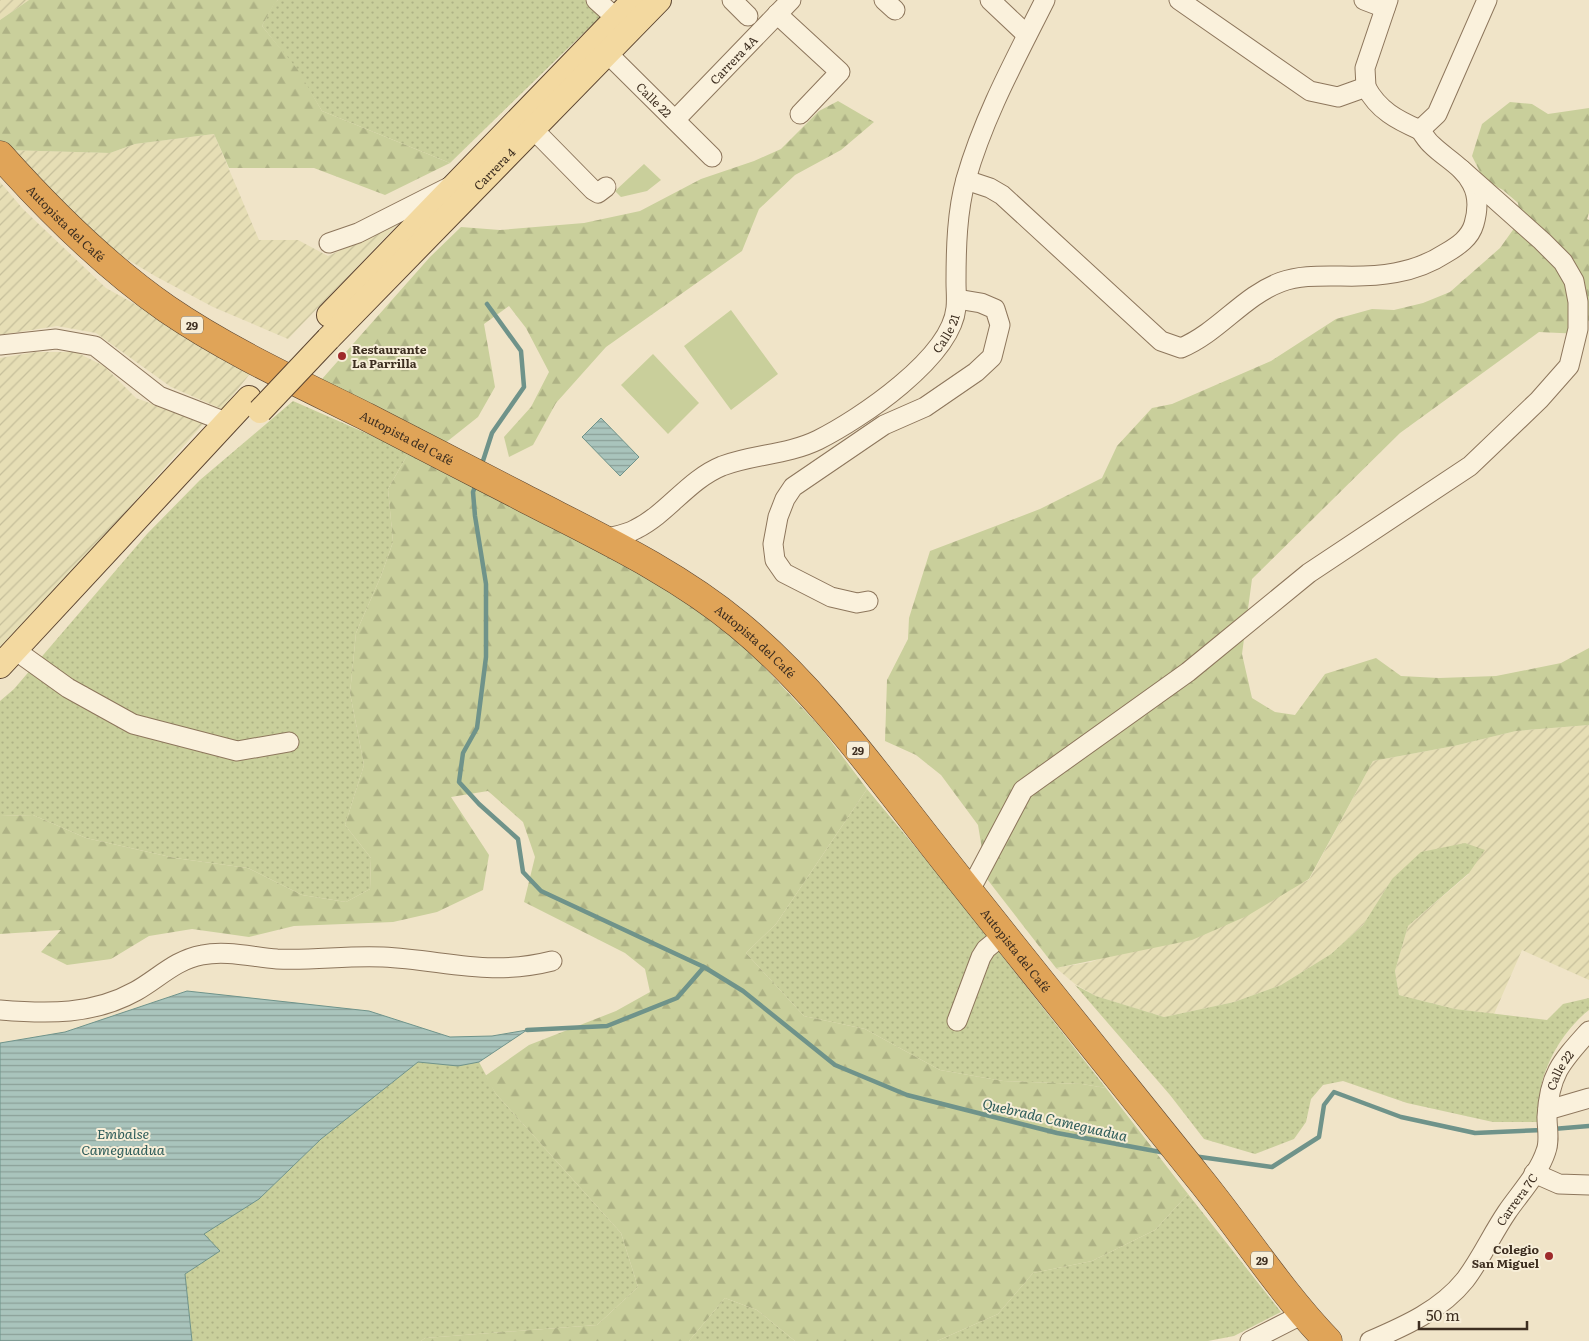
<svg xmlns="http://www.w3.org/2000/svg" width="1589" height="1341" font-family="Literata,serif">
  <style>
    .farmland { fill: url(#farmland-furrows) }
    .grass { fill: url(#grass-dots) }
    .forest { fill: url(#forest-firs) }
    .green { fill: #c9cf9b }
    .water { fill: url(#water-rules); stroke: #6f938a }
    .lines { fill: none; stroke-linecap: round; stroke-linejoin: round }
    .stream { stroke: #6f938a; stroke-width: 4.5 }
    .minor-casing { stroke: #8d765c; stroke-width: 21 }
    .major-casing { stroke: #5b4430; stroke-width: 26 }
    .highway-casing { stroke: #5b4430; stroke-width: 29 }
    .minor { stroke: #faf1dc; stroke-width: 19 }
    .major { stroke: #f3d9a0; stroke-width: 24 }
    .highway { stroke: #e0a458; stroke-width: 28 }
    .major-bridge-casing { stroke: #5b4430; stroke-width: 26; stroke-linecap: butt }
    .major-bridge { stroke: #f3d9a0; stroke-width: 24 }
    .poi-dot { fill: #9e2a2b; stroke: #f7eed8; stroke-width: 2 }
    .labels { text-anchor: middle; dominant-baseline: central; stroke-width: 4; stroke-linejoin: round; paint-order: stroke }
    .shield { fill: #f7eed8; stroke: #756857; stroke-width: 1 }
    .shield-label { font-size: 11px; font-weight: bold; fill: #3d2e20 }
    .street-label { font-size: 12px; fill: #3d2e20; stroke: #f7eed8 }
    .poi-label { font-size: 12px; font-weight: bold; fill: #3d2e20; stroke: #f7eed8; text-anchor: start }
    .water-label { font-size: 14px; font-style: italic; fill: #2f5d5a; stroke: #f7eed8 }
  </style>
  <defs>
    <pattern id="farmland-furrows" width="10" height="10" patternUnits="userSpaceOnUse" patternTransform="scale(1.25)"><rect width="10" height="10" fill="#e6deb5"/><path d="M-1 1l2-2M0 10L10 0M9 11l2-2" fill="none" stroke="#c6bf9b"/></pattern>
    <pattern id="grass-dots" width="8" height="8" patternUnits="userSpaceOnUse" patternTransform="scale(1.25)"><rect width="8" height="8" fill="#c9cf9b"/><path d="M2 2h.1M6 6h.1" fill="none" stroke="#aeb285" stroke-width="1.8" stroke-linecap="round"/></pattern>
    <pattern id="forest-firs" width="22" height="20" patternUnits="userSpaceOnUse" patternTransform="scale(1.25)"><rect width="22" height="20" fill="#c9cf9b"/><path d="M5 1l3.5 6h-7zM16 11l3.5 6h-7z" fill="#aeb285"/></pattern>
    <pattern id="water-rules" width="6" height="5" patternUnits="userSpaceOnUse" patternTransform="scale(1.25)"><rect width="6" height="5" fill="#a9c4bc"/><path d="M0 2.5h6" fill="none" stroke="#8ba098"/></pattern>
  </defs>
  <rect width="100%" height="100%" fill="#f0e4c8"/>
  <path class="farmland" d="M0 0H29L0 20Z
    M214 134 259 240H298L328 256 399 223 288 339 213 307 155 276 110 249 6 150 110 153 135 144Z
    M0 182 23 209 106 288 253 370 222 409 171 387 96 333 57 326 0 335Z
    M36 352H76L104 366 136 398 204 423 114 525 0 662V358Z
    M1589 725V980L1522 950 1494 1014 1455 1009 1399 995 1395 971 1408 926 1469 874 1392 879 1363 925 1331 954 1281 985 1234 1002 1164 1017 1096 996 1075 984 1056 968 1091 962 1309 880 1373 761 1454 746 1516 731Z"/>
  <path class="grass" d="M278 0H585L601 16 450 163 322 111 297 70 262 26 274 3Z
    M293 401 409 452 388 489 393 542 381 576 356 633 350 693 364 765 345 825 371 858 370 889 346 902 302 895 248 868 175 858 86 838 33 815 0 816V701L14 689 147 534 200 480Z
    M867 789 936 872 1106 1088 1082 1084 1003 1081 940 1070 865 1029 804 1016 746 953 776 924Z
    M1465 843 1485 850 1469 873 1408 926 1395 971 1399 995 1455 1009 1547 1020 1563 1004 1589 998V1010C1566 1028 1548 1057 1541 1086 1539 1097 1539 1110 1539 1122H1493L1407 1103 1343 1081 1323 1085 1311 1099 1306 1122 1294 1139 1255 1154 1204 1139 1170 1095 1075 985 1096 996 1164 1017 1234 1002 1281 985 1331 954 1363 925 1392 879 1421 852Z
    M418 1062 458 1065 479 1062 496 1094 621 1233 638 1287 597 1325 425 1338 421 1341H192L185 1274 219 1251 203 1234 259 1199 321 1139Z
    M1188 1194 1281 1312 1234 1336 1208 1341H937L998 1314 1033 1273 1092 1261 1155 1230Z
    M725 1298 757 1310 795 1341H689Z"/>
  <path class="forest" d="M29 0H278L274 4 262 26 298 70 322 111 450 163 385 195 314 168H229L214 134 135 144 110 153 6 150 0 141V20Z
    M838 101 874 122 841 150 795 175 759 209 742 251 606 347 556 403 533 445 509 457 504 437 531 407 549 372 526 328 509 306 484 324 495 387 478 417 444 444 322 379 430 257 461 227 500 230 584 223 640 211 701 179 754 161 781 149 819 111Z
    M1510 102 1532 104 1548 114 1589 108V213L1587 219 1589 220V320L1581 334 1539 332 1400 433 1252 579 1242 654 1252 698 1275 712 1295 715 1325 674 1376 658 1401 676 1439 678 1496 676 1561 663 1589 648V725L1516 731 1454 746 1373 761 1309 879 1247 916 1192 940 1056 968 987 879 978 825 941 775 916 755 885 741 887 680 908 639 909 618 930 551 1040 509 1102 478 1117 446 1152 408 1172 404 1271 361 1336 319 1372 309 1394 310 1423 303 1450 292 1500 248 1520 220 1518 203 1503 190 1484 180 1472 156 1482 124Z
    M409 452 500 497 701 607 753 655 821 728 867 789 776 924 746 953 804 1016 865 1029 940 1070 1003 1081 1082 1084 1106 1088 1188 1194 1155 1230 1092 1261 1033 1273 998 1314 937 1341H795L757 1310 725 1298 689 1341H421L425 1338 597 1325 638 1287 621 1233 496 1094 485 1076 529 1045 616 1011 650 992 645 969 625 953 524 902 535 857 523 822 488 791 451 797 489 855 483 890 437 912 393 922 294 926 249 937 192 929 149 936 111 959 67 965 41 952 61 930 0 934V816L33 815 86 838 175 858 248 868 302 895 346 902 370 889 371 858 345 825 364 765 350 693 356 633 381 576 393 542 388 489Z"/>
  <path class="green" d="M644 164 661 180 647 191 621 197 615 191Z
    M731 310 778 374 731 410 684 346Z
    M653 354 699 403 668 434 621 385Z"/>
  <path class="water" d="M601 418 639 457 620 476 582 437Z
    M187 991 369 1011 450 1037 492 1036 527 1030 479 1062 458 1066 418 1062 321 1139 259 1199 204 1234 220 1251 185 1274 192 1341H0V1043L65 1032Z"/>
  <g class="lines">
    <path class="stream" d="M481 467 492 433 524 387 521 351 487 304
      M476 484 473 492 475 516 486 584V657L477 728 463 753 459 782 479 804 518 839 523 872 541 891 704 967 743 991 835 1065 907 1095 1057 1133 1166 1153
      M527 1030 607 1026 677 998 704 967
      M1553 1129 1589 1126
      M1193 1156 1272 1167 1319 1137 1324 1105 1334 1092 1401 1117 1475 1133 1543 1130"/>
    <g class="minor-casing">
      <g id="minor">
        <path d="M596 0 616 18"/>
        <path d="M732 0 748 16"/>
        <path d="M884 0 895 10"/>
        <path d="M990 0 1027 35"/>
        <path d="M1179 0 1310 91 1338 97 1366 87C1378 110 1397 120 1420 130"/>
        <path d="M1364 0 1385 8"/>
        <path d="M777 14 840 72 800 114"/>
        <path id="s1" d="M598 44 712 157"/>
        <path d="M1366 87 1365 68 1388 0"/>
        <path id="s2" d="M675 120 791 0"/>
        <path d="M534 130 593 190 598 193 606 187"/>
        <path d="M966 180 990 188 1002 195 1161 341 1181 348C1219 332 1243 296 1281 282 1300 275 1321 276 1341 276 1378 277 1414 274 1446 253 1458 246 1470 238 1474 224 1478 210 1479 197 1472 184 1464 167 1445 158 1432 145 1427 141 1424 135 1420 130L1437 114 1487 0"/>
        <path d="M329 243 358 233 449 187"/>
        <path d="M0 345 56 339 95 346 159 396 226 422"/>
        <path id="s3" d="M603 539C614 536 626 535 636 529 668 513 688 480 722 466 754 454 787 455 818 440 860 419 951 358 956 308 957 299 956 291 956 282 956 248 957 211 966 179 984 116 1016 58 1045 0"/>
        <path d="M868 601 857 603 831 597 784 573 775 560 773 544 778 517 785 499 793 487 884 425 925 407 976 372 992 357 1000 325 995 309 981 303 957 299"/>
        <path d="M15 650 68 688 133 724 237 751 289 742"/>
        <path d="M969 892 1023 790 1188 672 1309 573 1470 466 1539 400 1569 366 1578 329V302L1574 281 1563 262 1542 241 1461 169"/>
        <path d="M0 1010C48 1014 93 1015 136 991 159 978 175 960 202 955 226 950 252 957 277 959 312 961 348 955 383 957 445 960 489 977 552 961"/>
        <path d="M957 1021 981 957 986 949 1003 935"/>
        <path d="M1548 1110 1589 1098"/>
        <path d="M1534 1173 1559 1184 1589 1185"/>
        <path d="M1250 1341 1303 1314"/>
        <path id="s4" d="M1370 1341C1405 1326 1441 1310 1465 1280 1481 1259 1492 1234 1507 1212 1520 1193 1539 1173 1546 1151 1550 1141 1547 1128 1547 1117 1549 1074 1562 1061 1589 1031"/>
      </g>
    </g>
    <g class="major-casing">
      <g id="major">
        <path d="M329 315 634 0"/>
        <path id="s5" d="M328 339 659 0"/>
        <path d="M0 666 249 398"/>
      </g>
    </g>
    <g class="highway-casing">
      <g id="highway">
        <path id="s6" d="M0 155C50 211 105 266 167 309 230 352 299 383 367 417 418 443 469 470 520 496 595 535 674 571 739 625 814 687 872 768 931 843 1019 955 1109 1066 1198 1177 1242 1231 1280 1291 1328 1341"/>
      </g>
    </g>
    <use href="#minor" class="minor"/>
    <use href="#major" class="major"/>
    <use href="#highway" class="highway"/>
    <g class="major-bridge-casing">
      <path id="major-bridge" d="M260 411 328 339"/>
    </g>
    <use href="#major-bridge" class="major-bridge"/>
  </g>
  <g class="poi-dot">
    <circle cx="342" cy="356" r="5"/>
    <circle cx="1549" cy="1256" r="5"/>
  </g>
  <g class="labels">
    <g class="shield">
      <rect x="181" y="316.5" width="22" height="17" rx="4"/>
      <rect x="847" y="741.5" width="22" height="17" rx="4"/>
      <rect x="1251" y="1251.5" width="22" height="17" rx="4"/>
    </g>
    <g class="shield-label">
      <text x="192" y="325">29</text>
      <text x="858" y="750">29</text>
      <text x="1262" y="1260">29</text>
    </g>
    <g class="street-label">
      <text stroke="none"><textPath href="#s2" startOffset="84">Carrera 4A</textPath></text>
      <text stroke="none"><textPath href="#s1" startOffset="79">Calle 22</textPath></text>
      <text stroke="none"><textPath href="#s5" startOffset="238">Carrera 4</textPath></text>
      <text stroke="none"><textPath href="#s6" startOffset="95">Autopista del Café</textPath></text>
      <text stroke="none"><textPath href="#s3" startOffset="410">Calle 21</textPath></text>
      <text stroke="none"><textPath href="#s6" startOffset="500">Autopista del Café</textPath></text>
      <text stroke="none"><textPath href="#s6" startOffset="905">Autopista del Café</textPath></text>
      <text stroke="none"><textPath href="#s6" startOffset="1310">Autopista del Café</textPath></text>
      <text stroke="none"><textPath href="#s4" startOffset="350">Calle 22</textPath></text>
      <text stroke="none"><textPath href="#s4" startOffset="210">Carrera 7C</textPath></text>
    </g>
    <g class="poi-label">
      <text x="352" y="349">Restaurante<tspan x="352" dy="14">La Parrilla</tspan></text>
      <text x="1539" y="1249" text-anchor="end">Colegio<tspan x="1539" dy="14">San Miguel</tspan></text>
    </g>
    <g class="water-label">
      <text transform="translate(1055 1119) rotate(13)">Quebrada Cameguadua</text>
      <text x="123" y="1133">Embalse<tspan x="123" dy="16">Cameguadua</tspan></text>
    </g>
  </g>
  <path d="M1419 1321v8h108v-8" fill="none" stroke="#3d2e20" stroke-width="2.5"/>
  <text x="1426" y="1321" font-size="15" fill="#3d2e20" stroke="#f7eed8" stroke-width="4" paint-order="stroke">50 m</text>
</svg>
